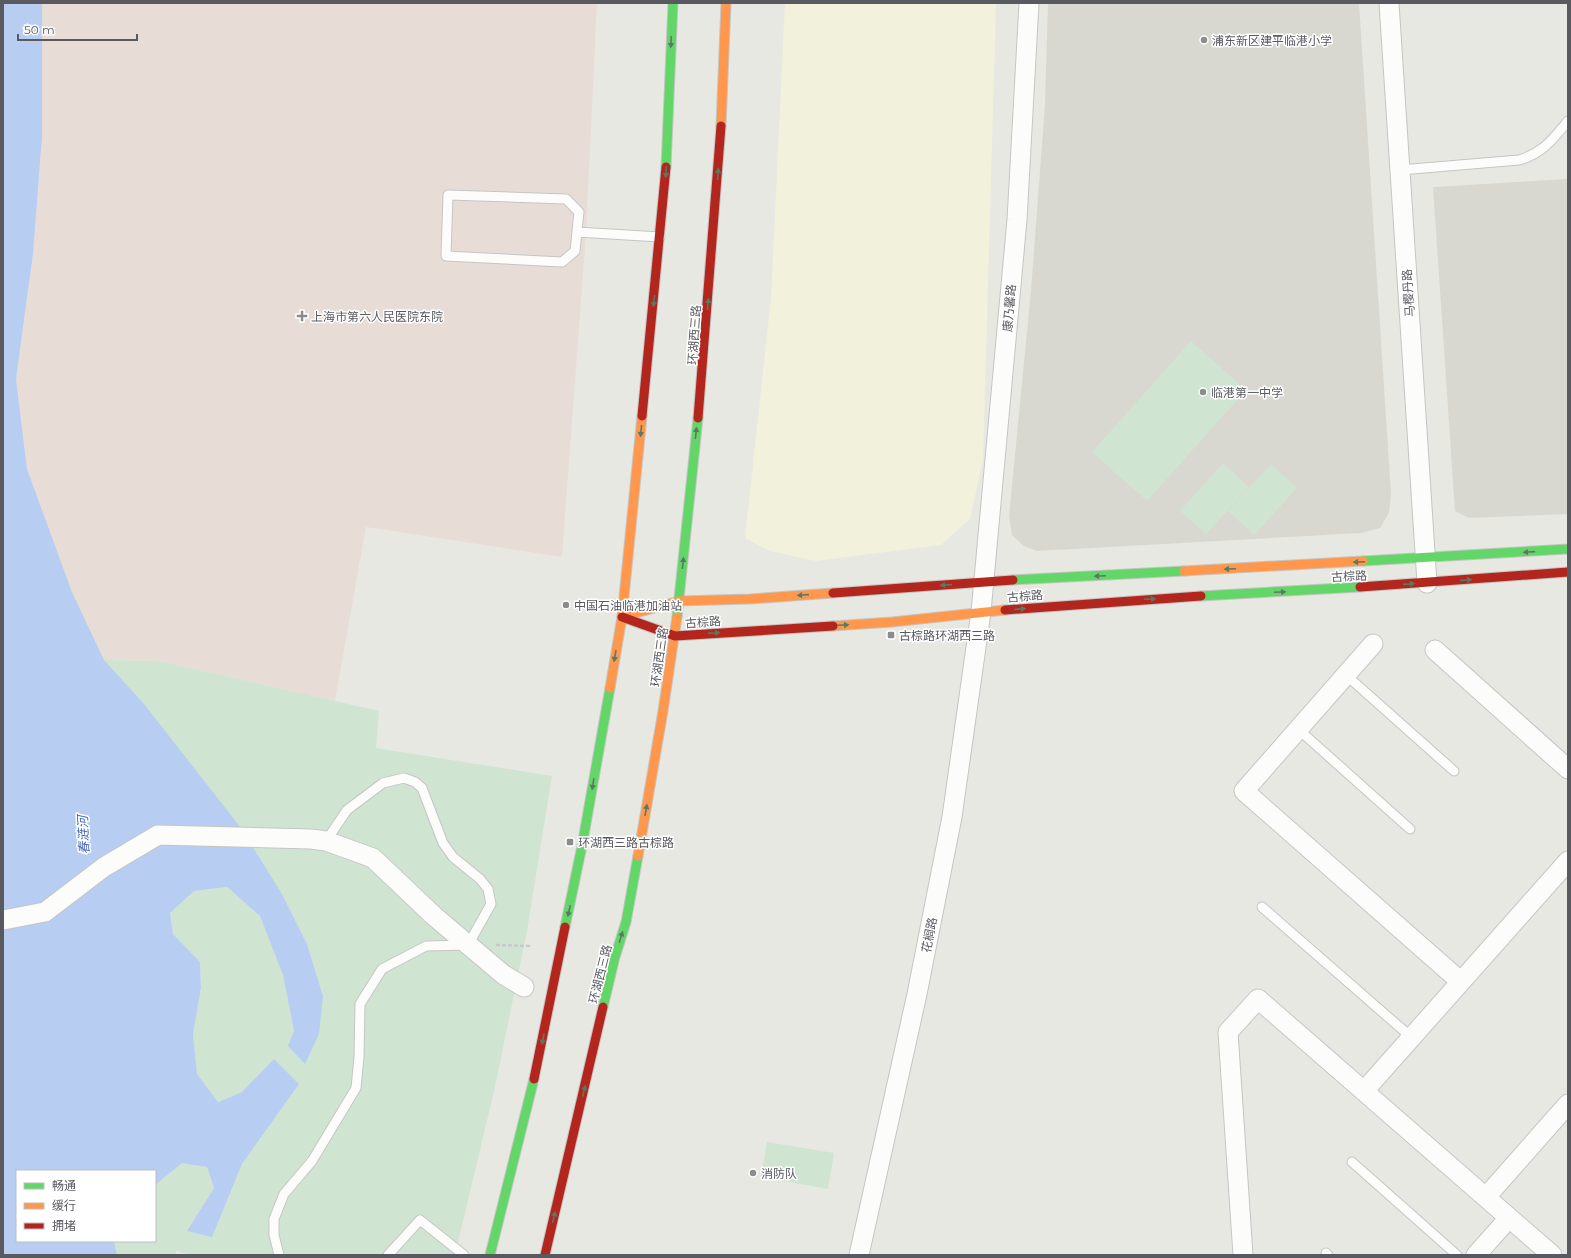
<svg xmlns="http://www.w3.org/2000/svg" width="1571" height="1258" font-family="Montserrat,'Noto Sans SC',sans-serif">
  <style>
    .commercial { fill: #f2f1db }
    .education { fill: #d8d8d0 }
    .medical { fill: #e8ddd6 }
    .green { fill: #d0e4d2 }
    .water { fill: #b7cdf1 }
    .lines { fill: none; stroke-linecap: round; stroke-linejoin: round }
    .lane-casing { stroke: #c5c6c4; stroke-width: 11 }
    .street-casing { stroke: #c5c6c4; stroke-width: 21 }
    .fast-casing { stroke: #c5c5c4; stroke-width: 11 }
    .slow-casing { stroke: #c5c5c4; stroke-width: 11 }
    .jam-casing { stroke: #c5c5c4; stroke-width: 11 }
    .path { stroke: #c6cac9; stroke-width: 2.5; stroke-dasharray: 4 2; stroke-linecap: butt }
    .lane { stroke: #fcfcfb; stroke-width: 9 }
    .street { stroke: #fcfcfb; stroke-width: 19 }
    .fast { stroke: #63d668; stroke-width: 9 }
    .slow { stroke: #ff974d; stroke-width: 9 }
    .jam { stroke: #b3261e; stroke-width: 9 }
    .oneway { fill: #5b7962 }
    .poi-dot { fill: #8a8c8e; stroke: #fff; stroke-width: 1.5 }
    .labels { text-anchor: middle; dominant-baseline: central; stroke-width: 3; stroke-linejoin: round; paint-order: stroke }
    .poi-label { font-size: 12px; fill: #585a60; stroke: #fff; text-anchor: start }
    .street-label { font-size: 12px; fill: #585a60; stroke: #fff }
    .water-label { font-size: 13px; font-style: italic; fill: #4869b8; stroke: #fff }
  </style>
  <rect width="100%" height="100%" fill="#e8e8e2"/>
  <path class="commercial" d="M785 3H996L983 460 970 519 941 545 816 561 770 551 745 538 771 298Z"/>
  <path class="education" d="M1048 3H1359L1391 494 1389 513 1380 528 1361 533 1037 551 1024 546 1012 535 1009 516 1031 291 1045 105Z
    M1568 179V514L1469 518 1455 511 1433 187Z"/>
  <path class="medical" d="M41 3H597L586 234 562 557 366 527 335 701 159 661 104 660 72 592 27 469 16 379 33 254 41 152Z"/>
  <path class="green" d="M1191 341 1246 390 1147 501 1092 452Z
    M1223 463 1249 487 1206 534 1180 511Z
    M1271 464 1297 488 1254 535 1228 511Z
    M104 660 159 661 379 711 376 748 552 776 527 931 495 1087 455 1255H191L176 1251V1255H117L114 1241H155V1185L182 1162 207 1167 214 1188 187 1231 212 1236 242 1164 299 1084 274 1059 242 1092 218 1102 197 1074 193 1034 201 988 200 962 173 934 170 913 194 891 227 887 260 916 283 975 294 1031 289 1046 323 996 307 944 282 894Z
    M767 1142 834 1153 828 1189 761 1177Z"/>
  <path class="water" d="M3 3H42V137L33 254 16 379 27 469 72 592 104 660 144 704 241 828 282 894 307 944 323 996 319 1034 305 1064 288 1046 294 1031 283 975 260 916 227 887 194 891 170 913 173 934 200 962 201 988 193 1034 197 1074 218 1102 242 1092 274 1059 299 1084 242 1164 212 1237 187 1231 214 1188 207 1167 182 1163 155 1185V1171H17V1241H114L117 1255H3Z"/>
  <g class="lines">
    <g class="lane-casing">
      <path id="lane" d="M1400 170 1519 160C1543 153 1552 140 1568 121
        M448 195 566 199 579 212 575 251 562 262 446 256Z
        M577 232 660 237
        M1346 675 1454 771
        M1298 729 1410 829
        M1262 907 1411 1037
        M1352 1162 1457 1255
        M1326 1253 1328 1255
        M279 1255 274 1235V1219L284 1194 312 1161 356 1088 359 1057 360 1004 382 969 426 946 468 945 491 904 488 889 480 879 453 857 443 843 422 788 415 782 404 778 383 783 347 810 326 841
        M388 1255 420 1220 464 1255"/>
    </g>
    <g class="street-casing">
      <path id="street" d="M1389 3 1427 583
        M1373 644 1244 791 1460 981
        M1435 650 1568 769
        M3 920 45 912 104 867 158 835 311 839 326 841 373 858 434 916 504 975 524 987
        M1364 1091 1568 861
        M1486 1197 1568 1104
        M859 1255 917 994 952 817 981 612 1017 220 1029 3
        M1243 1255 1228 1032 1258 999 1552 1255
        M1476 1255 1509 1218"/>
    </g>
    <g class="fast-casing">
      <path id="fast" d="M666 167 673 3
        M1363 561 1568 549
        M1013 580 1184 571
        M1201 596 1360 587
        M677 617 698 418
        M565 927 582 846 610 688
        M603 1007 615 957 626 922 638 856
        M490 1255 534 1079"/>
    </g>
    <g class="slow-casing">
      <path id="slow" d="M721 126 726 3
        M1184 571 1363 561
        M622 617 679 601 750 599 833 593
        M833 626 892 622 1005 610
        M610 688 622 617 642 416
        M638 856 663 711 677 617"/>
    </g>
    <g class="jam-casing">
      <path id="jam" d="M642 416 666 167
        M698 418 721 126
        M1360 587 1568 572
        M833 593 1013 580
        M1005 610 1201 596
        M622 617 675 636 833 626
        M534 1079 565 927
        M545 1255 603 1007"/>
    </g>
    <path class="path" d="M496 945 532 946"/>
    <use href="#lane" class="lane"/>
    <use href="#street" class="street"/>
    <use href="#fast" class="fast"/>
    <use href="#slow" class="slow"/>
    <use href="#jam" class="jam"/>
  </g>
  <defs><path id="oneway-solid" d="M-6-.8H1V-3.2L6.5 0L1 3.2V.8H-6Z"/></defs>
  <g class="oneway">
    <use href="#oneway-solid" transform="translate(671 42) rotate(92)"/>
    <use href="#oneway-solid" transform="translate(666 172) rotate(94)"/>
    <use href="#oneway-solid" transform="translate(718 174) rotate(-86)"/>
    <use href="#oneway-solid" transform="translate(654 301) rotate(96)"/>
    <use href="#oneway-solid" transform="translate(708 304) rotate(-86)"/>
    <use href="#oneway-solid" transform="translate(641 431) rotate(96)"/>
    <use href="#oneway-solid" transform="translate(696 433) rotate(-84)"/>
    <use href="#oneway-solid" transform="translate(1529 552) rotate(176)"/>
    <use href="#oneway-solid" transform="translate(1359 562) rotate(177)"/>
    <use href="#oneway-solid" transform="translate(683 563) rotate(-84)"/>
    <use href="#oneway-solid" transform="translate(1230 569) rotate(177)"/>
    <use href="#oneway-solid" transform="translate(1100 576) rotate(177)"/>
    <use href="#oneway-solid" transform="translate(1466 580) rotate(-4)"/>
    <use href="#oneway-solid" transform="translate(1409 584) rotate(-4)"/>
    <use href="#oneway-solid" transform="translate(946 585) rotate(176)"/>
    <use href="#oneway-solid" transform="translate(1280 592) rotate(-3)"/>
    <use href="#oneway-solid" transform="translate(803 595) rotate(176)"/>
    <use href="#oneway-solid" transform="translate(1150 599) rotate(-3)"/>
    <use href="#oneway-solid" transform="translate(1020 609) rotate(-5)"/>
    <use href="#oneway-solid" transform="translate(843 625) rotate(-3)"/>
    <use href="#oneway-solid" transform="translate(714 633) rotate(-4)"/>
    <use href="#oneway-solid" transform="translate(615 656) rotate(100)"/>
    <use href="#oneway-solid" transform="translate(593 784) rotate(99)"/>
    <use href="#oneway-solid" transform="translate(646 810) rotate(-80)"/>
    <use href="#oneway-solid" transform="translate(569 911) rotate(102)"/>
    <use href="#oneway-solid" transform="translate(621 937) rotate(-73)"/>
    <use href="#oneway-solid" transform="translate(543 1039) rotate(102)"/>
    <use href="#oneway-solid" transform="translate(584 1091) rotate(-77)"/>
    <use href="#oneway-solid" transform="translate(554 1217) rotate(-77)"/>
  </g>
  <g class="poi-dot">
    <circle cx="1204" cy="40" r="4"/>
    <path d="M300 310h4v4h4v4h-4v4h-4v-4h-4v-4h4z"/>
    <circle cx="1203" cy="392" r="4"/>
    <circle cx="566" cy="605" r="4"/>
    <rect x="887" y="631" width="8" height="8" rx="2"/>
    <rect x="566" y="838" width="8" height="8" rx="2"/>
    <circle cx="753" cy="1173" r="4"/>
  </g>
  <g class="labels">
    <g class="poi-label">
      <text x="1212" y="40">浦东新区建平临港小学</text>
      <text x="311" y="316">上海市第六人民医院东院</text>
      <text x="1211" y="392">临港第一中学</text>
      <text x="574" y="605">中国石油临港加油站</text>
      <text x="899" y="635">古棕路环湖西三路</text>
      <text x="578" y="842">环湖西三路古棕路</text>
      <text x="761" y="1173">消防队</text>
    </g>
    <g class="street-label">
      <text transform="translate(1408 293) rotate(-94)">马樱丹路</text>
      <text transform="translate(1009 308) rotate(-85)">康乃馨路</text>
      <text transform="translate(694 335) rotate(-86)">环湖西三路</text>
      <text transform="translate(1349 576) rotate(-3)">古棕路</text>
      <text transform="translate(1025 596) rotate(-5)">古棕路</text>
      <text transform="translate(703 622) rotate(-4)">古棕路</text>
      <text transform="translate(659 657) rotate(-82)">环湖西三路</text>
      <text transform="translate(929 935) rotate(-79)">花榈路</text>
      <text transform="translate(600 974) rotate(-76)">环湖西三路</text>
    </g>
    <g class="water-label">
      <text transform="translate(83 835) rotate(-93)">春涟河</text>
    </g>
  </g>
  <rect width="1571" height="1258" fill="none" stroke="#585a60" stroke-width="8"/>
  <rect x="16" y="1170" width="140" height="72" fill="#ffffff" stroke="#bcbdbf"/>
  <rect x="24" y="1183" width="20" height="6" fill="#63d668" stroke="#bcbdbf"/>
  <text x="52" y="1190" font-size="12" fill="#585a60">畅通</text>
  <rect x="24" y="1203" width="20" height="6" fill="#ff974d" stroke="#bcbdbf"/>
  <text x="52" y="1210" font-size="12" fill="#585a60">缓行</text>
  <rect x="24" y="1223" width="20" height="6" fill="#b3261e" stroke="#bcbdbf"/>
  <text x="52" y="1230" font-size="12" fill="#585a60">拥堵</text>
  <path d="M18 34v6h119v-6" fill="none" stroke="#585a60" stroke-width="2"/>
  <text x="24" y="34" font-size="12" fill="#585a60" stroke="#ffffff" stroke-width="3" paint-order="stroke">50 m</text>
</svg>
